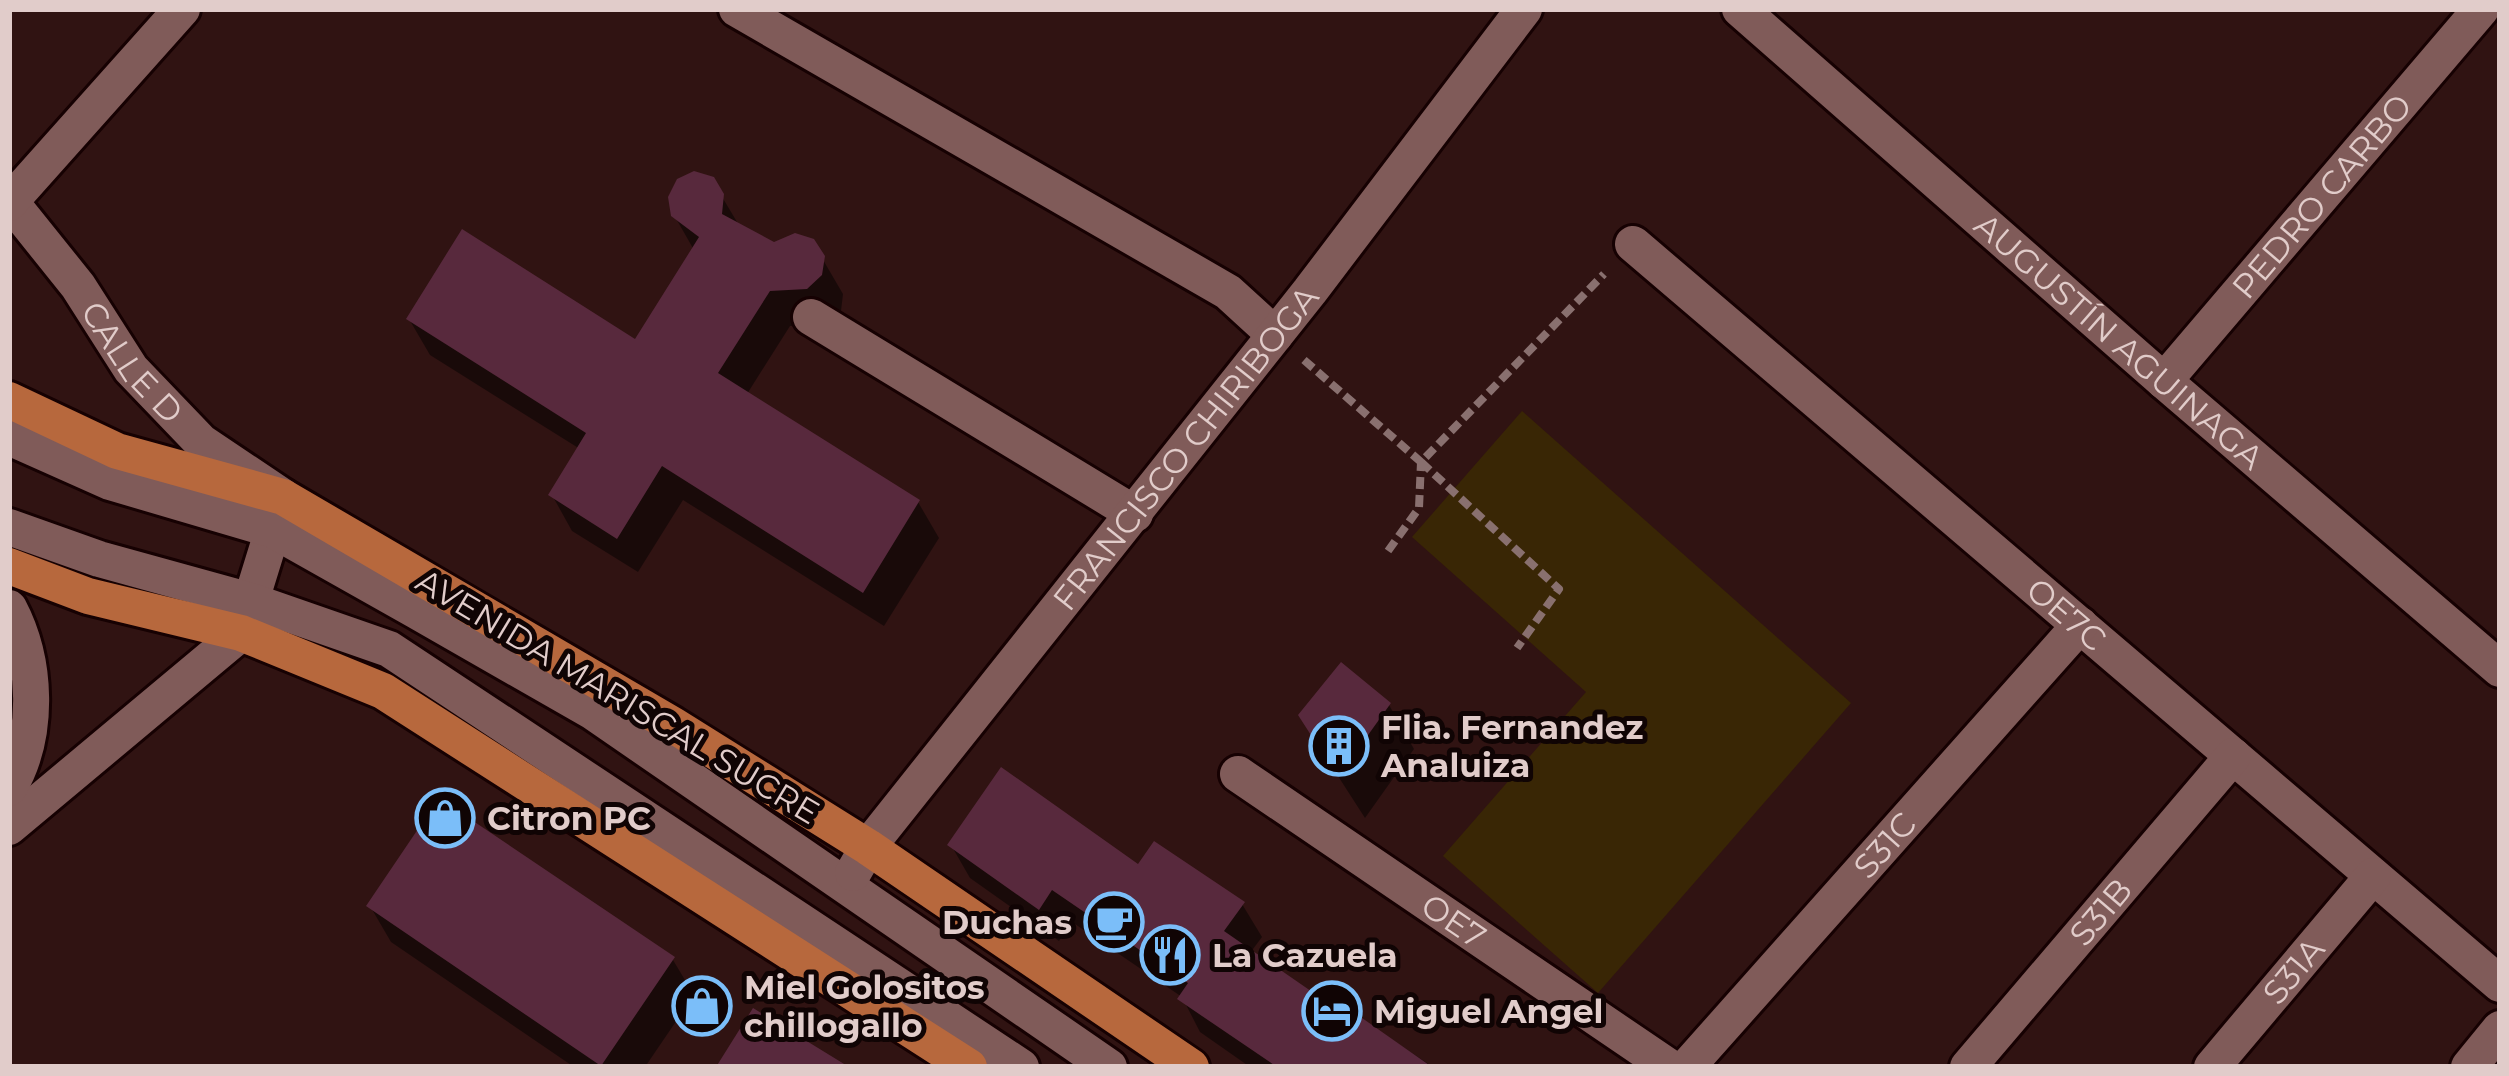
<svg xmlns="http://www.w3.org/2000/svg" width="2509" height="1076" font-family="Montserrat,sans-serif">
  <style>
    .green { fill: #392605 }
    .shadow { fill: #0007 }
    .building { fill: #58293d }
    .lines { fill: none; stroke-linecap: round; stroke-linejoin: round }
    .minor-casing { stroke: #160102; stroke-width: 42 }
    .major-casing { stroke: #160102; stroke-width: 42 }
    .path { stroke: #89706f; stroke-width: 8; stroke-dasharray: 12 6; stroke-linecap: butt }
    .minor { stroke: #805b59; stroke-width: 36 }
    .major { stroke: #b7683d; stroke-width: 36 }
    .labels { text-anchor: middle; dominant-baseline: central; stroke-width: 10; stroke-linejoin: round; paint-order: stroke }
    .street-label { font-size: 33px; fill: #e1ccca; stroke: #100404 }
    .poi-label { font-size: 33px; font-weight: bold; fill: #e1ccca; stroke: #100404; text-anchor: start }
  </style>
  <rect width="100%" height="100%" fill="#301312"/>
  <path class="green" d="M1522 411 1851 703 1598 993 1443 856 1586 692 1412 537Z"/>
  <path class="shadow" d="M712 180 740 227 774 245 812 241 843 294 841 311 828 324 790 326 747 394 918 502 939 538 884 626 683 500 638 572 572 531 552 495 580 449 430 355 409 319 636 343 694 250 674 215Z
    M1389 705 1414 749 1365 818 1327 759Z
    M951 845 1139 868 1242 904 1262 937 1250 953 1322 1002 1326 996 1433 1067H1250L1200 1032 1182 997 1072 922 1059 941 970 878Z
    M370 906 673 960 694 995 645 1067H574L391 942Z"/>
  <path class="building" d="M694 171 714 177 724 194 722 214 774 242 795 233 814 239 825 256 822 275 807 289 770 291 718 373 920 500 863 593 662 466 617 539 548 495 586 433 406 319 462 229 635 339 699 237 671 216 668 197 677 179Z
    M1341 662 1391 703 1338 777 1298 715Z
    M1001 767 1138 864 1154 841 1245 902 1224 931 1321 998 1325 992 1432 1067H1277L1177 999 1188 983 1052 890 1039 910 947 845Z
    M439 798 675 957 601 1066 366 906Z
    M753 1008 849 1067H716Z"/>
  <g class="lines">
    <g class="minor-casing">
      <g id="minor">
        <path d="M737 9 1228 292 1275 335"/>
        <path id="s1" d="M1740 9 2164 381 2500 669"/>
        <path id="s2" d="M9 200 78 286 131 369 201 442 283 497 241 633 9 827"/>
        <path d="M9 203 182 9"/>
        <path id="s3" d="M1633 244 2500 984"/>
        <path d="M811 317 1135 514"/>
        <path id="s4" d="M2164 381 2481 9"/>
        <path d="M9 437 110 482 273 530 415 610 593 712 1109 1067"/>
        <path d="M9 527 99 559 251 601 389 649 1021 1067"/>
        <path d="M9 608C37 661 40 735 9 788"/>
        <path id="s5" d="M1238 774 1669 1067"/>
        <path id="s6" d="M853 873 868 847 1310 291 1524 9"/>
        <path id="s7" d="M1687 1067 2080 625"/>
        <path id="s8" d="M1968 1067 2233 756"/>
        <path id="s9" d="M2212 1067 2373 876"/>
        <path d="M2469 1067 2500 1029"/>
      </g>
    </g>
    <g class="major-casing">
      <path id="major" d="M9 400 117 451 283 497 673 725 868 847 1191 1067
        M9 566 88 596 241 633 383 691 969 1067"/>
    </g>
    <path class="path" d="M1304 360 1421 462 1604 274
      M1421 462 1559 589 1517 648
      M1388 551 1419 508 1421 462"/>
    <use href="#minor" class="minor"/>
    <use href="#major" class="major"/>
  </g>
  <defs>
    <g id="building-ring" transform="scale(3)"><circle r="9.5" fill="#100404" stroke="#7bbef9" stroke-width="1.5"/><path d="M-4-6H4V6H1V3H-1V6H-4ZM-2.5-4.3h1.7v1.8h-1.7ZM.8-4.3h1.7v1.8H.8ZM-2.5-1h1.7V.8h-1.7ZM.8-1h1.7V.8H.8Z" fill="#7bbef9"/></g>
    <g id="shop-ring" transform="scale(3)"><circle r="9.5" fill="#100404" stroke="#7bbef9" stroke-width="1.5"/><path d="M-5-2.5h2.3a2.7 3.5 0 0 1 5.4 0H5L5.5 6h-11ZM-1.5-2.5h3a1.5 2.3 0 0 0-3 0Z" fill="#7bbef9"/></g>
    <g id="cafe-ring" transform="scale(3)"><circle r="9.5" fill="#100404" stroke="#7bbef9" stroke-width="1.5"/><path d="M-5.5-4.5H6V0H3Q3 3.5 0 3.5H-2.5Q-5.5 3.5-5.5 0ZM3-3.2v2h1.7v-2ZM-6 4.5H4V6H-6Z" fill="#7bbef9"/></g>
    <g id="restaurant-ring" transform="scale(3)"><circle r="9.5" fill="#100404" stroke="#7bbef9" stroke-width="1.5"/><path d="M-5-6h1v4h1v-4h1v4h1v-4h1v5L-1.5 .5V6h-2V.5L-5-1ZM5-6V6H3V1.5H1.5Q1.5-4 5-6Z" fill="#7bbef9"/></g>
    <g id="hotel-ring" transform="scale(3)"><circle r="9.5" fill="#100404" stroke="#7bbef9" stroke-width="1.5"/><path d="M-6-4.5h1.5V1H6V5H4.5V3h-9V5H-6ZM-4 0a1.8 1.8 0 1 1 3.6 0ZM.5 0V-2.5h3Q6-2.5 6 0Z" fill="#7bbef9"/></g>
  </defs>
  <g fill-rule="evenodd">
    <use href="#building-ring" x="1339" y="746"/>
    <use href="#shop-ring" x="445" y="818"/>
    <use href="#cafe-ring" x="1114" y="922"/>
    <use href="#restaurant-ring" x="1170" y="955"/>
    <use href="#shop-ring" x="702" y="1006"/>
    <use href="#hotel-ring" x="1332" y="1011"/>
  </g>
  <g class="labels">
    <g class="street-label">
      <text stroke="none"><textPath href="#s4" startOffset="243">PEDRO CARBO</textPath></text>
      <text stroke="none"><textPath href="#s1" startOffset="504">AUGUSTÍN AGUINAGA</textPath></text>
      <text stroke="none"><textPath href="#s2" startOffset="204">CALLE D</textPath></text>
      <text stroke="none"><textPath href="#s6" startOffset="540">FRANCISCO CHIRIBOGA</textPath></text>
      <text stroke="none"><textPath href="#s3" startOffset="570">OE7C</textPath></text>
      <text transform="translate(618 696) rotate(31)">AVENIDA MARISCAL SUCRE</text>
      <text stroke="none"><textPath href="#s7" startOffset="297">S31C</textPath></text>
      <text stroke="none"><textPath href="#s8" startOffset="204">S31B</textPath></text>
      <text stroke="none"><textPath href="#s5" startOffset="261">OE7</textPath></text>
      <text stroke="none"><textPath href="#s9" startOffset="126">S31A</textPath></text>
    </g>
    <g class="poi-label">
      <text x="1381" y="727">Flia. Fernandez<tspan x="1381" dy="38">Analuiza</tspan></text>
      <text x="487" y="818">Citron PC</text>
      <text x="1072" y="922" text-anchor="end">Duchas</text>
      <text x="1212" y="955">La Cazuela</text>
      <text x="744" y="987">Miel Golositos<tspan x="744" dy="38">chillogallo</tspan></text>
      <text x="1374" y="1011">Miguel Angel</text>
    </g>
  </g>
  <rect width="2509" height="1076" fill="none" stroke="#e1ccca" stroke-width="24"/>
</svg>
